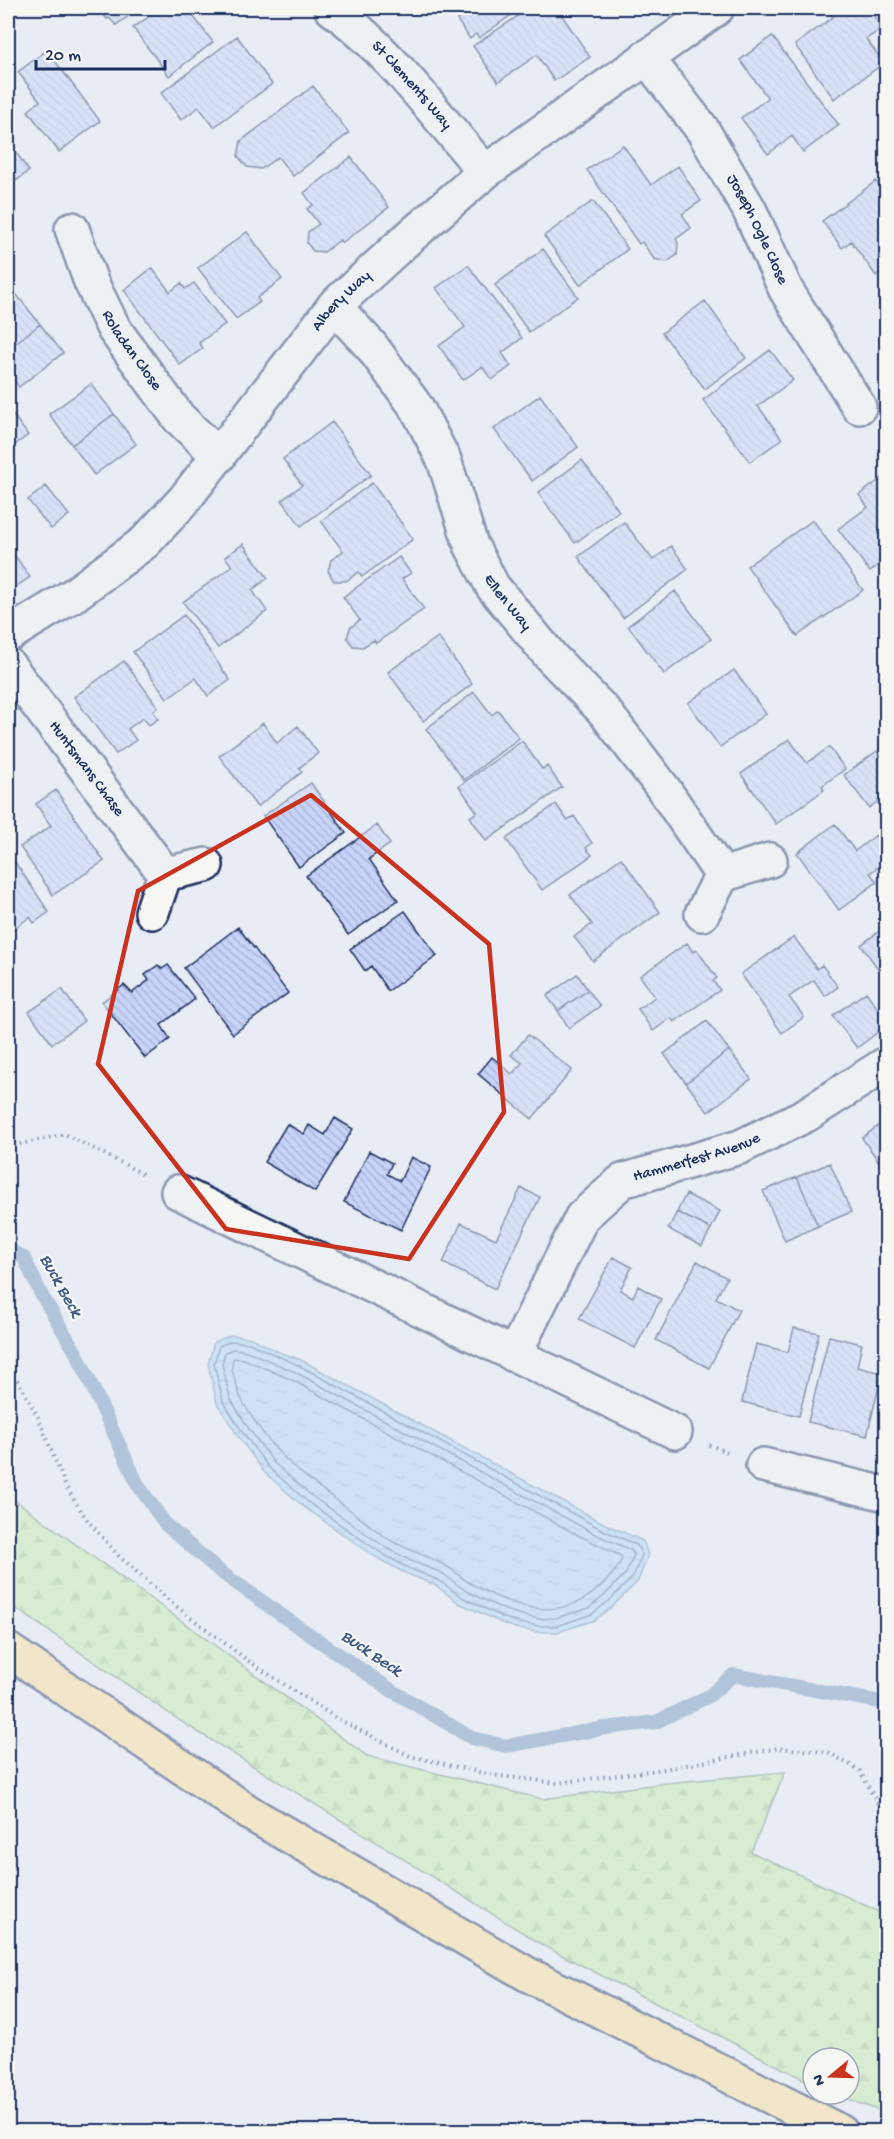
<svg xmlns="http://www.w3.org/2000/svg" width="894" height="2139" font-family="'Gochi Hand',sans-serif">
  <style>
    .forest { fill: url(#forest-firs); stroke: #6f8e83; stroke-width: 1.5 }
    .water { fill: url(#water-ripples); stroke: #7193b9; stroke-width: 1.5 }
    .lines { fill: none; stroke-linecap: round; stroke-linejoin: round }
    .shore { stroke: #54729b; stroke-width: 1.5 }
    .stream { stroke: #7193b9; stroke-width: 14 }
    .building { fill: url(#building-back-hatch); stroke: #1b2f5e; stroke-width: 1.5 }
    .street-casing { stroke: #1b2f5e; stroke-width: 38 }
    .highway-casing { stroke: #1b2f5e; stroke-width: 38 }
    .path { stroke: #1b2f5e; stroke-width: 4; stroke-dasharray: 1.5 4.5; stroke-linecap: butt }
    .street { stroke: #f6f6f2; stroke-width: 33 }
    .highway { stroke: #fcde96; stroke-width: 33 }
    .marked { fill: none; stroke: #c8321e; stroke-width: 4.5; stroke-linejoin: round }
    .labels { text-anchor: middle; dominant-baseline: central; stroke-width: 4.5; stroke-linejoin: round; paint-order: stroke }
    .street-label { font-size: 16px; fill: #1b2f5e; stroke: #f6f6f2 }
    .water-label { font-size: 18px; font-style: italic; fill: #3f5984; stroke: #f6f6f2 }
  </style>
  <defs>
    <pattern id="forest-firs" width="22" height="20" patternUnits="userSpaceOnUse" patternTransform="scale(1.5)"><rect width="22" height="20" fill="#c3eca8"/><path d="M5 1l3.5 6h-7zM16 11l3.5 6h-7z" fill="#a7cb93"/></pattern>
    <pattern id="water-ripples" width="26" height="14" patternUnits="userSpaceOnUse" patternTransform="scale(1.5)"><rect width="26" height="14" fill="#aad6f6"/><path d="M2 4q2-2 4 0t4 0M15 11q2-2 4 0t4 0" fill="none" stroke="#92b8d5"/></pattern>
    <pattern id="building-back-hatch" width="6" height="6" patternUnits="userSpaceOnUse" patternTransform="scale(1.5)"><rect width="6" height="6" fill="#c8d3fa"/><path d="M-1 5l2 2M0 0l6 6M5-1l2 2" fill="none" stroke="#abb5d9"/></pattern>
  </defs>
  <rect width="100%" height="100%" fill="#e8ecf4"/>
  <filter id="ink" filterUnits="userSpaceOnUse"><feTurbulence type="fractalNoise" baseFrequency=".0167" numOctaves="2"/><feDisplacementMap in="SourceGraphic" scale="12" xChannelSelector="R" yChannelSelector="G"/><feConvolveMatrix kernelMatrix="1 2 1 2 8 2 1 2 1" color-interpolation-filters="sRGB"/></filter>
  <g filter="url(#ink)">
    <path class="forest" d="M8 1495 367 1756 542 1799 666 1783 785 1772 751 1852 886 1915V2113L833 2094H849V2058H813V2084L546 1947 182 1722 8 1603Z"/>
    <path class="water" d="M231 1335 251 1338 279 1352 301 1360 603 1523 643 1541 648 1555 638 1581 613 1606 595 1620 558 1632H538L518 1629 500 1622 459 1603 435 1585 405 1573 377 1558 304 1507 264 1472 238 1436 217 1403 208 1364 214 1342Z"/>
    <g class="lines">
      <path class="shore" d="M232 1341 249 1343 298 1365 601 1529 637 1545 642 1555 633 1577 609 1601 592 1614 557 1626H538L520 1623 502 1617 462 1597 438 1580 408 1568 381 1553 308 1502 269 1468 243 1433 223 1401 214 1364 219 1346Z
        M233 1349 247 1351 295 1372 597 1535 631 1550 634 1555 626 1573 604 1596 589 1608 556 1618 539 1619 522 1615 505 1610 466 1591 442 1573 411 1561 385 1547 312 1496 274 1463 249 1429 230 1398 222 1364 225 1352Z
        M234 1358 244 1359 292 1380 574 1533 621 1556 622 1559C617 1572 604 1583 593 1593 554 1623 508 1605 470 1583 461 1578 453 1569 444 1565 426 1555 408 1550 390 1540 375 1530 361 1518 346 1507 306 1478 279 1460 252 1417 245 1406 239 1397 236 1384 234 1376 229 1366 234 1358Z"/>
      <path class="stream" d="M8 1249 24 1258 41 1294 78 1356 138 1485 166 1525 222 1573 287 1619 391 1690 472 1738 506 1746 605 1728 656 1722 709 1696 733 1675 886 1703"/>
    </g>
    <path class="building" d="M98 8H140L116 25 109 18 107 19Z
      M161 8H187L213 42 169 76 133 28Z
      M457 8H521L479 38 476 34 470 39 457 20 463 16Z
      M530 8H557L590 57 554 81 537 55 498 82 473 46Z
      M831 8H868L883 28 866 39 884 63 834 99 795 45 833 17 828 9Z
      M237 36 272 84 214 127 199 107 181 120 161 93Z
      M772 36 839 125 803 152 792 136 768 154 741 118 768 98 740 60Z
      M47 50 100 121 59 152 28 111 40 101 18 72Z
      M313 86 349 133 293 176 278 157 261 169 247 167 238 156 241 141Z
      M8 141 29 171 8 187Z
      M623 145 651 185 678 166 701 201 682 214 691 228 676 239 678 243 677 255 667 262 654 259 642 242 639 244 587 170Z
      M351 157 389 207 342 243 340 240 324 252 313 251 307 243 308 232 319 224 307 209 313 205 304 193Z
      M876 181 886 195V213L885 214 886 217V268L876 276 851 241 842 248 822 221Z
      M593 201 628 249 580 285 544 236Z
      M247 232 282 279 257 298 260 302 236 319 198 268Z
      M543 249 578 297 529 332 495 285Z
      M468 265 522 338 502 353 511 366 492 380 482 367 463 380 439 346 465 327 436 288Z
      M152 268 170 292 181 283 185 289 194 283 225 324 199 343 203 348 180 365 124 290Z
      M12 289 40 324 8 349V293Z
      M705 301 746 358 705 389 662 333Z
      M40 324 63 353 19 387 8 371V349Z
      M770 350 793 380 758 406 782 439 750 462 703 400Z
      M91 384 114 414 72 445 49 414Z
      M540 395 578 447 532 481 494 429Z
      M8 408 28 435 8 450Z
      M114 414 136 444 94 475 72 445Z
      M332 422 371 475 301 526 282 500 302 485 283 459Z
      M582 460 619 511 575 543 538 493Z
      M885 476 886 559 870 572 838 529 868 507 859 495Z
      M372 483 413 539 362 577 359 572 346 581H334L328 571 331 560 343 551 321 521Z
      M46 486 69 515 51 529 28 500Z
      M813 520 863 590 797 636 747 566Z
      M624 522 653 560 671 546 688 569 623 618 578 557Z
      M243 544 268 578 252 590 267 611 218 648 183 602 232 566 225 557Z
      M8 546 30 577 8 592Z
      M399 557 411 573 402 579 424 609 376 643 374 640 363 647 353 646 347 638 350 628 360 620 343 597Z
      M675 591 711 639 664 674 628 626Z
      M184 615 230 680 208 696 196 678 167 698 133 652Z
      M438 637 472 684 423 721 388 672Z
      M124 661 158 707 153 711 158 719 149 725 143 718 128 729 136 740 116 754 74 697Z
      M734 670 766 714 720 747 688 703Z
      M474 692 492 715 498 710 519 738 464 780 426 729Z
      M263 723 277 743 298 726 318 753 299 768 302 772 257 807 219 756Z
      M789 739 807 763 829 747 845 769 822 786 824 790 776 824 741 774Z
      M522 741 542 769 547 766 562 787 486 841 470 817 477 812 459 786Z
      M877 751 886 763V795L869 808 844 775Z
      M311 783 346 833 299 867 263 816Z
      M56 790 104 861 53 895 20 847 51 826 36 804Z
      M556 804 567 820 574 816 592 843 586 848 592 855 542 890 506 839Z
      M835 824 855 851 876 835 886 850V861L870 873 877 882 839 910 797 853Z
      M377 825 390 844 369 859 398 900 348 935 306 876Z
      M12 858 49 912 34 923 30 917 8 933V861Z
      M621 858 660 912 593 961 574 937 592 924 570 895Z
      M405 911 437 956 388 991 371 966 365 971 350 949Z
      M886 926V980L861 945Z
      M238 927 288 993 233 1034 184 968Z
      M794 937 817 969 822 965 838 987 825 996 814 980 789 997 804 1017 782 1033 741 974Z
      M687 943 693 952 697 950 717 978 713 981 720 990 674 1022 671 1018 653 1031 638 1009 655 997 640 976Z
      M158 965 162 969 168 965 195 999 161 1025 170 1039 145 1058 102 1002 124 985 132 993 149 980 145 975Z
      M577 974 588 990 558 1011 547 996Z
      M62 989 84 1021 52 1044 29 1012Z
      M588 990 600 1006 569 1028 558 1011Z
      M866 992 886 1020V1026L857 1048 833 1016Z
      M707 1021 729 1050 686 1083 664 1054Z
      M528 1035 572 1070 532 1119 478 1074 492 1057 512 1074 522 1063 511 1055Z
      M729 1050 751 1079 708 1112 686 1083Z
      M335 1118 353 1129 315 1192 264 1162 287 1124 304 1134 309 1125 325 1135Z
      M886 1120V1172L862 1138Z
      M369 1151 392 1163 387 1174 400 1181 411 1157 431 1167 401 1230 344 1202Z
      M830 1163 851 1212 818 1226 797 1177Z
      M797 1177 818 1226 785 1241 763 1191Z
      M521 1188 540 1197 495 1289 443 1263 461 1223 496 1239Z
      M686 1194 720 1211 711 1229 677 1212Z
      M677 1212 711 1229 702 1246 668 1229Z
      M613 1257 632 1267 620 1290 633 1297 638 1286 661 1299 635 1348 579 1319Z
      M697 1261 727 1278 716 1298 739 1310 709 1368 656 1340Z
      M794 1328 819 1333 799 1416 742 1402 756 1344 788 1352Z
      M829 1336 862 1344 857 1367 882 1373 867 1436 808 1422Z"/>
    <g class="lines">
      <g class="street-casing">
        <g id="street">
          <path id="s1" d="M331 8C389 50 438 117 485 172"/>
          <path id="s2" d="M646 57 702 129 749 209 786 290 859 407"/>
          <path id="s3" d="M72 229 91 282 114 329 179 418 219 456"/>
          <path id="s4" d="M334 306 372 347 417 408 444 460 471 545 493 587 552 658 604 711 663 788 722 875 702 914"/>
          <path id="s5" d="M8 635 75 594 145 542 184 500 334 306 405 241 485 172 717 8"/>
          <path id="s6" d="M8 665 165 874"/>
          <path d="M722 875 770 860"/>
          <path d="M152 912 165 874 206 865"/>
          <path d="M178 1192 675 1432"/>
          <path id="s7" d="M514 1355 582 1217 622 1181 740 1147 806 1115 886 1064"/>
          <path d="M763 1465 886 1494"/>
        </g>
      </g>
      <g class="highway-casing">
        <path id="highway" d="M8 1650 253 1815 527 1974 841 2132"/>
      </g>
      <path class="path" d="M8 1147 65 1134 145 1175
        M8 1372 18 1381 38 1417 66 1487 88 1521 119 1556 173 1604 247 1660 336 1718 410 1756 492 1775 558 1783 665 1769 778 1748 828 1752 860 1771 886 1819
        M709 1445 727 1452"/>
      <use href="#street" class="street"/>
      <use href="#highway" class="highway"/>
    </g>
  </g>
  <path d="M0 0H894V2139H0ZM311 795 489 944 504 1112 409 1259 226 1229 98 1064 138 891Z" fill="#e8ecf4" fill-opacity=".55" fill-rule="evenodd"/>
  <path class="marked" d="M311 795 489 944 504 1112 409 1259 226 1229 98 1064 138 891Z"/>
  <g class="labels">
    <g class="street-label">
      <text stroke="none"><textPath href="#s1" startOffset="112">St Clements Way</textPath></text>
      <text stroke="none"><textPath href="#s2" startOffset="206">Joseph Ogle Close</textPath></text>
      <text stroke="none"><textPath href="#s5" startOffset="477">Albery Way</textPath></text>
      <text stroke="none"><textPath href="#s3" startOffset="136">Roladan Close</textPath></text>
      <text stroke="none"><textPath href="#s4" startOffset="348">Ellen Way</textPath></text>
      <text stroke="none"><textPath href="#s6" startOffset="130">Huntsmans Chase</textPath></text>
      <text stroke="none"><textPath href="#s7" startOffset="286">Hammerfest Avenue</textPath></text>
    </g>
    <g class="water-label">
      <text transform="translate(60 1286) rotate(61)">Buck Beck</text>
      <text transform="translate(371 1654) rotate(34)">Buck Beck</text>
    </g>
  </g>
  <rect width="894" height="2139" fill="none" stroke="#f6f6f2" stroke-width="30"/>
  <rect x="15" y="15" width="864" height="2109" fill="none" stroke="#1b2f5e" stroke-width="2" filter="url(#ink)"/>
  <g transform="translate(831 2076) rotate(251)"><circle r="28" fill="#f6f6f2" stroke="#9ea6b7" stroke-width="1.5"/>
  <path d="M0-4.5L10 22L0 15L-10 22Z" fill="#c8321e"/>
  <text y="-9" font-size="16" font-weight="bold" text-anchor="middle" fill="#1b2f5e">N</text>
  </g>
  <path d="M36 60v9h129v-9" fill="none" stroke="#1b2f5e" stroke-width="3"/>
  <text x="45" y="60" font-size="18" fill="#1b2f5e" stroke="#f6f6f2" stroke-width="4.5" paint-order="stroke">20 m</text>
</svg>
